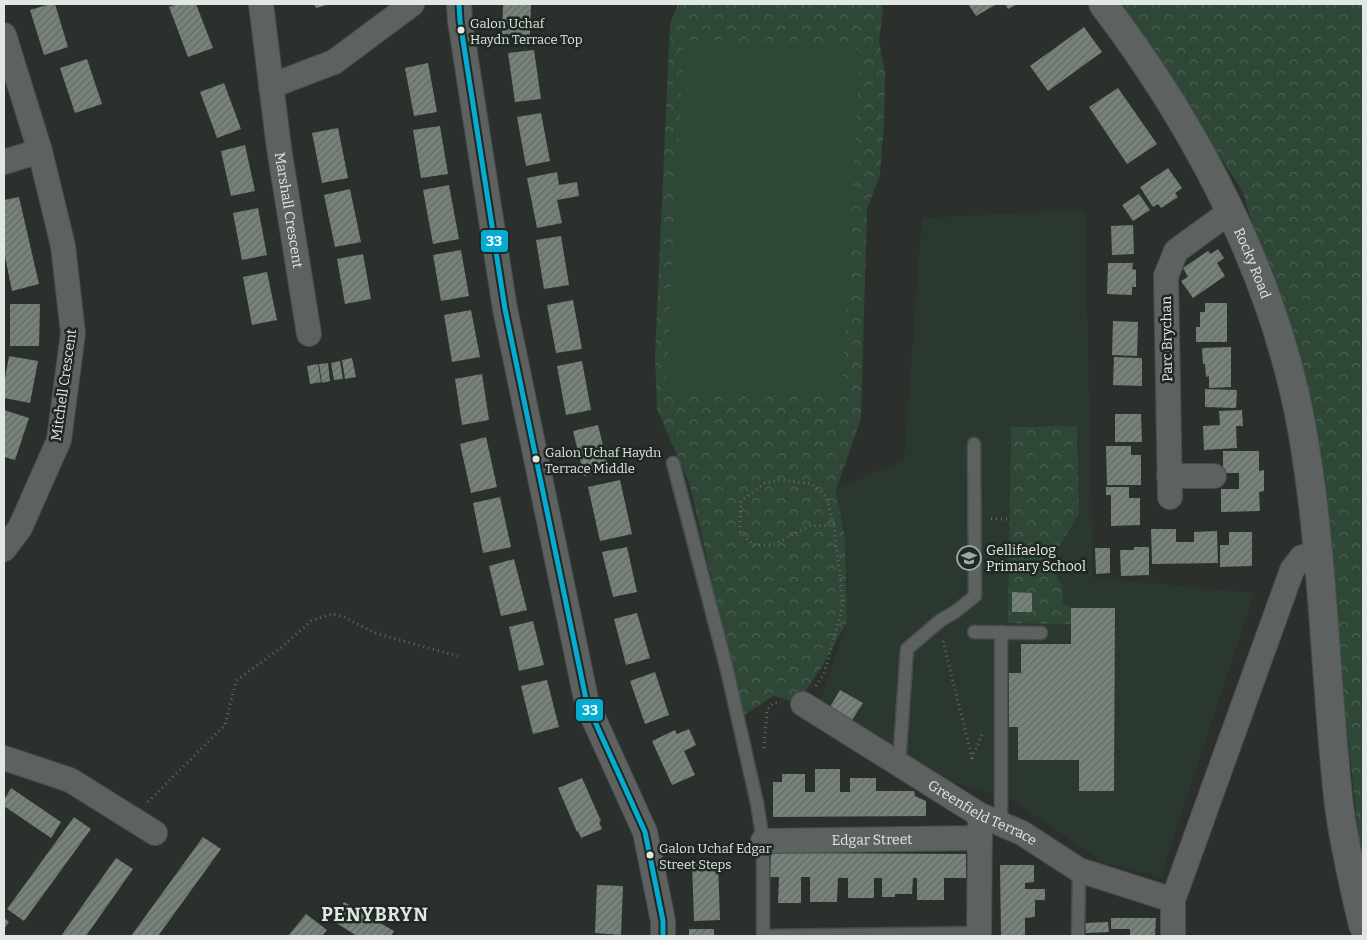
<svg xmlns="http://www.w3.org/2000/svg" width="1367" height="940" font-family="Bitter,serif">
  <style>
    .built { fill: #2a382f }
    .forest { fill: url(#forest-crowns) }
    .pitch { fill: #2e4737 }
    .building { fill: url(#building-hatch) }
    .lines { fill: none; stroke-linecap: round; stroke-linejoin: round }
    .service-casing { stroke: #494d4b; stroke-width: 15 }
    .minor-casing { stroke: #494d4b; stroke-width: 26 }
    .tertiary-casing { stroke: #494d4b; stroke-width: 30 }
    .path { stroke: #646765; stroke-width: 3; stroke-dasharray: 1 4; stroke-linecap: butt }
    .service { stroke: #5d615f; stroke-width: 12 }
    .minor { stroke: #5d615f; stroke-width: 24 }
    .tertiary { stroke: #5d615f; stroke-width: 28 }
    .bus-1-casing { stroke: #1f2822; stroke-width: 9 }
    .bus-1 { stroke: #06acd0; stroke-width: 5 }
    .bus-dot { fill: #e1e7e2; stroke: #1f2822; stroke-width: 2 }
    .labels { text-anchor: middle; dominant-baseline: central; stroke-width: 5; stroke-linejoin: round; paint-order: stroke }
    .bus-label { font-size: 13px; fill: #e1e7e2; stroke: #1f2822; text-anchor: start }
    .street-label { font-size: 14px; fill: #e1e7e2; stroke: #1f2822 }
    .poi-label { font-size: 14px; fill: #e1e7e2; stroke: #1f2822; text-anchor: start }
    .district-label { font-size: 19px; font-weight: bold; letter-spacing: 1px; fill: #e1e7e2; stroke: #1f2822 }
    .line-badge { stroke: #1f2822; stroke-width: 2 }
    .badge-label { font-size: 14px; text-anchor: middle; font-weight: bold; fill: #fff }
  </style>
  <defs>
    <pattern id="forest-crowns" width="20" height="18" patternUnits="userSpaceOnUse" patternTransform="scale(1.25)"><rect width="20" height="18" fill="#2e4737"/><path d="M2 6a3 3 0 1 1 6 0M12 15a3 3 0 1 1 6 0" fill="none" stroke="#4c6254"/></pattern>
    <pattern id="building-hatch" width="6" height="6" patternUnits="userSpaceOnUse" patternTransform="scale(1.25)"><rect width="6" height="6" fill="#76827a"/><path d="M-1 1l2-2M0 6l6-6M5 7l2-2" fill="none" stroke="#626a64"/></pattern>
  </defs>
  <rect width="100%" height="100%" fill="#2b302d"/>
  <path class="built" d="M1085 210 1093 578 1254 593 1161 877 1102 862 1014 801 932 776 819 704 847 622 845 539 836 490 904 460 922 218Z"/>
  <path class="forest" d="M678 4H882L883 10 879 41 885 74 884 123 880 175 867 209 861 419 836 490 845 539 847 622 822 666 798 703 773 696 743 716 690 485 657 409 655 356 670 23Z
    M1119 4H1363V857L1359 841 1317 450 1243 192Z
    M1077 426 1079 514 1048 564 1063 586V603L1071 608V624L1008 623 1011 427Z"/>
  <path class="pitch" d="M684 40 860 49 842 398 666 389Z"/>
  <path class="building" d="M50 4H55L68 47 44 55 30 10Z
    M177 4H196L213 48 188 57 169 7Z
    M314 4H330L316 8Z
    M503 4H531L530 35 502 34Z
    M968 4H997L976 16Z
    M1005 4H1018L1008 9Z
    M1084 27 1102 52 1048 91 1030 66Z
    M534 50 541 99 515 102 508 53Z
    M87 59 102 104 75 113 60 68Z
    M428 63 437 112 414 116 405 68Z
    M224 83 241 129 217 138 200 92Z
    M1118 88 1157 144 1127 164 1089 107Z
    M541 113 550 161 526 166 517 117Z
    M440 126 448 174 421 178 413 130Z
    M338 128 348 178 322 183 312 133Z
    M245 145 255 191 231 196 221 151Z
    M1168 168 1182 188 1175 193 1178 197 1161 208 1158 204 1153 207 1140 187Z
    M557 172 559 185 577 182 579 196 557 200 562 223 537 228 527 178Z
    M449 185 459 239 433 244 423 190Z
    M350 189 361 242 335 247 324 195Z
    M1139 194 1150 210 1133 221 1122 205Z
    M19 197 39 284 12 291 4 252V200Z
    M258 208 267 255 242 260 233 213Z
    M1133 225 1134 254 1112 255 1111 226Z
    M561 236 569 285 544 289 536 240Z
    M1218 249 1224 258 1217 263 1225 276 1193 298 1181 281 1188 277 1183 268 1208 251 1211 254Z
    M461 250 469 296 441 301 433 255Z
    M363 254 371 299 345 304 337 259Z
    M1108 263H1133L1132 269 1136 270V287H1132V295L1107 294Z
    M267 272 277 320 252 325 243 277Z
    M573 300 582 349 556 353 547 305Z
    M1205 303H1227V342H1196V327H1200V312H1205Z
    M10 304H40L39 346H10Z
    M471 310 480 357 452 362 444 315Z
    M1113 321 1138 322 1137 356 1112 355Z
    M1231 347V387L1209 388V376L1206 377 1205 364H1203L1202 348Z
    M9 356 38 361 30 403 4 398V384Z
    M1114 357 1142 358V386L1113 385Z
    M352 358 356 377 345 379 342 360Z
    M340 361 343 379 334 380 331 363Z
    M582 361 591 410 566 415 557 366Z
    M328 363 330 381 322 383 319 364Z
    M318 364 321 382 310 384 307 366Z
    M482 374 489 420 462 425 455 379Z
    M1205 389 1237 390 1236 408 1205 407Z
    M4 410 29 418 15 460 4 457Z
    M1242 410 1243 426H1236L1237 448 1204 450 1203 426 1220 425 1219 411Z
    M1115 414H1141L1142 442H1115Z
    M598 425 609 470 584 476 573 431Z
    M486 437 497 487 471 493 460 444Z
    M1106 446H1131V455H1141V485H1107Z
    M1223 451H1259V471L1264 470V491L1259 492 1260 511 1221 512V489H1239V473H1223Z
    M620 480 632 534 600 541 588 487Z
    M1106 487H1129V498H1140V525L1111 526V495H1106Z
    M500 497 511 547 483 553 473 503Z
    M1151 529H1176V542H1194V532L1217 531 1218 563 1152 564Z
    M1229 532H1252V566L1220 567V545H1229Z
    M627 547 637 592 613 597 602 552Z
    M1134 547H1149V575L1121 576 1120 550H1134Z
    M1095 548H1110V573L1096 574Z
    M514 559 527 610 501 616 489 566Z
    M1012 592 1032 593V612H1012Z
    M1071 608H1115L1114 791H1079V760H1018V727H1009V673H1021V644H1071Z
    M637 613 650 658 626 665 614 619Z
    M533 621 544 665 519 671 509 627Z
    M655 672 669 715 645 724 630 681Z
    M547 680 559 727 533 734 521 686Z
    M840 690 863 703 852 720 830 707Z
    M689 729 696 745 684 751 695 775 672 785 652 741 675 730 677 734Z
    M815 769H840V792H850V778H876V791H914L915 796 926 801V816L773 817V782H782V774H805V792H815Z
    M582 778 601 821 599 822 602 829 581 838 578 831 577 832 558 788Z
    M11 788 61 822 51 838 4 806V800Z
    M74 817 91 829 24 921 7 909Z
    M203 837 221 849 158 936H131Z
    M771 853 966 854V878H944V900H917V878H913L912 894H895V897H882V878H874V898H848V878H838L837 902H810V877H801V903H778L779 877H770Z
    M116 858 133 869 86 936H61Z
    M718 862 720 920 694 921 692 864Z
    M1000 865H1034V882L1025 883V889H1045V900H1035V917L1025 918V936H1001Z
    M597 885 623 886 621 935 595 933Z
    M344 902 370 917 394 931 391 936H357L333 921Z
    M306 914 327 930 322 936H288Z
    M4 918 9 922 4 929Z
    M1111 918H1156L1155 936H1130V929H1111Z
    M1108 922 1109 932 1086 933 1085 923Z
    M689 929H714V936H689Z"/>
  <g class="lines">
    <g class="service-casing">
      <path id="service" d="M673 463 726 666 757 803 763 841V936
        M974 632 1041 633
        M899 764 907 649 941 620 955 612 975 596 974 444
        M1001 824V632
        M766 936 979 933
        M1078 936 1079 870"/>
    </g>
    <g class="minor-casing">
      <g id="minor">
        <path id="s1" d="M261 4 279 148 309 334"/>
        <path d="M459 4 460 21 505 309 587 704 645 832 663 921V936"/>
        <path d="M4 35 40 151 63 246 73 333 59 440 20 528 4 549"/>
        <path d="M271 86 334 62 412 4"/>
        <path d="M4 162 40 151"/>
        <path d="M1169 476H1214"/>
        <path d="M1170 497 1166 276 1176 251 1231 211"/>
        <path id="s2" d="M803 704 980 815 1022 833 1079 870 1173 900"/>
        <path d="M4 758 70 780 155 833"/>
        <path id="s3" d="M763 841 980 838"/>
        <path d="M979 936 980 822"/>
        <path d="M1173 936V900L1292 570 1302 557 1318 554"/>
      </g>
    </g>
    <g class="tertiary-casing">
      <g id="tertiary">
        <path id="s4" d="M1103 4C1198 129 1276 278 1303 435 1324 557 1325 682 1339 805 1344 845 1354 887 1363 925"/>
      </g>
    </g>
    <path class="path" d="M991 519H1010
      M943 641 972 758 983 732
      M816 686 824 674 843 605 834 525 810 526 772 545H753L740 531 741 501 765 483 782 480 812 484 826 497 834 525
      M764 748 767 710 773 703 781 702
      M148 802 225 725 236 681 282 647 311 621 332 614 342 616 375 633 461 657
      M672 846 743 849"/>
    <use href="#service" class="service"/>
    <use href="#minor" class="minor"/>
    <use href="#tertiary" class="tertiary"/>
    <g class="bus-1-casing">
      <path id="bus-1" d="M459 4 460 21 505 309 587 704 645 832 663 921V936"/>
    </g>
    <use href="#bus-1" class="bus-1"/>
  </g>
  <defs>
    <g id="school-ring" transform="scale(1.25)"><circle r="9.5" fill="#1f2822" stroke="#a1a7a3" stroke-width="1.5"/><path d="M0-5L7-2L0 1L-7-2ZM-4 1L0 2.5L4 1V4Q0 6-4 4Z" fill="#a1a7a3"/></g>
  </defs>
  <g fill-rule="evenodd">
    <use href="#school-ring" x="969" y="558"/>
  </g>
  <g class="bus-dot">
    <circle cx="461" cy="30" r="4.5"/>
    <circle cx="536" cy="459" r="4.5"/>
    <circle cx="650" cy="855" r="4.5"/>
  </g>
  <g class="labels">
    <g class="bus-label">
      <text x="470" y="23">Galon Uchaf<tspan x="470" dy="16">Haydn Terrace Top</tspan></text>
      <text x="545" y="452">Galon Uchaf Haydn<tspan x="545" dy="16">Terrace Middle</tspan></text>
      <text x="659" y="848">Galon Uchaf Edgar<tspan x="659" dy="16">Street Steps</tspan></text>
    </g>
    <g class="street-label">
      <text stroke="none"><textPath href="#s1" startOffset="208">Marshall Crescent</textPath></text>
      <text stroke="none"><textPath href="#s4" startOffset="300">Rocky Road</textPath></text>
      <text transform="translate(1167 339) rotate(-91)">Parc Brychan</text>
      <text transform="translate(64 385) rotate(-82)">Mitchell Crescent</text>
      <text stroke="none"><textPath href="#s2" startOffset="210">Greenfield Terrace</textPath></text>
      <text stroke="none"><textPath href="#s3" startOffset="109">Edgar Street</textPath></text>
    </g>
    <g class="poi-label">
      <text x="986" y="550">Gellifaelog<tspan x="986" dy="16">Primary School</tspan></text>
    </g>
    <g class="district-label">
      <text x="375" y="914">PENYBRYN</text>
    </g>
  </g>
  <g class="line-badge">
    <rect x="480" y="229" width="29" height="24" rx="5" fill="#06acd0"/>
    <rect x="575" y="698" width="29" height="24" rx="5" fill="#06acd0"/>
  </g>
  <g class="badge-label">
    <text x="494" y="246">33</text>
    <text x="590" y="715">33</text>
  </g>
  <rect width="1367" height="940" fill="none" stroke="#e1e7e2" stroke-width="10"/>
</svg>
